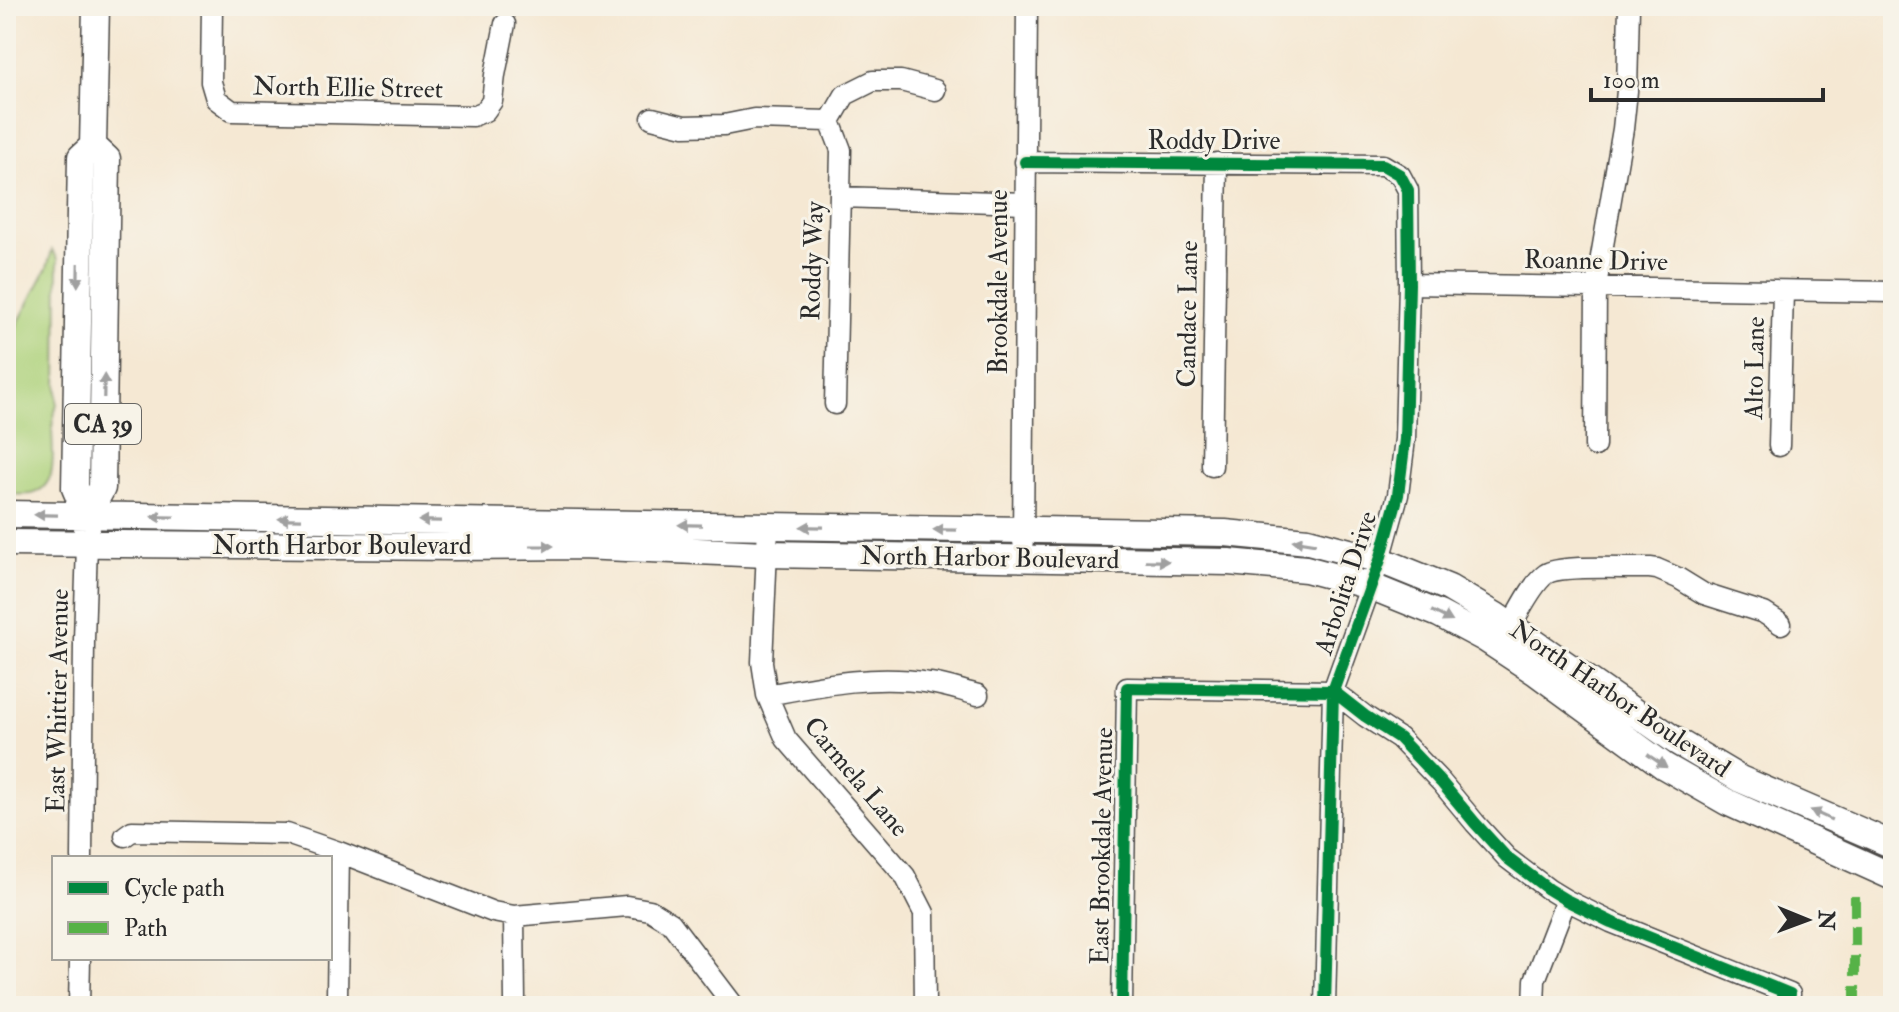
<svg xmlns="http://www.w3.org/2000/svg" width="1899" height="1012" font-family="'IM FELL Double Pica',serif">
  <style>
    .green { fill: #add27b; stroke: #6c7e53; stroke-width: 2 }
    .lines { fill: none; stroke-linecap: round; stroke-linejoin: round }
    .minor-casing { stroke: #494744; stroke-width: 23 }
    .major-casing { stroke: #494744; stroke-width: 29 }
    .minor { stroke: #fff; stroke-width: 20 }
    .major { stroke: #fff; stroke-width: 26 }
    .quiet { stroke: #56b246; stroke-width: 10; stroke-dasharray: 20 10; stroke-linecap: butt }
    .cycleway-casing { stroke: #f7f3e8; stroke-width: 17 }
    .cycleway { stroke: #00873e; stroke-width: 12 }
    .oneway { fill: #a0a0a0 }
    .labels { text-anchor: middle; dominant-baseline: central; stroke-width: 6; stroke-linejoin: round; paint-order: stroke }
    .shield { fill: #f7f3e8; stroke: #686764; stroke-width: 2 }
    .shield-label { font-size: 24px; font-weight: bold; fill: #2b2b2b }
    .street-label { font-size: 26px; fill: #2b2b2b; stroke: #f7f3e8 }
  </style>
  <rect width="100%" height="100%" fill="#f7f3e8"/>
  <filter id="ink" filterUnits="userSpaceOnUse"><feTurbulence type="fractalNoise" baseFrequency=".0125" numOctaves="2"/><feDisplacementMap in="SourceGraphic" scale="16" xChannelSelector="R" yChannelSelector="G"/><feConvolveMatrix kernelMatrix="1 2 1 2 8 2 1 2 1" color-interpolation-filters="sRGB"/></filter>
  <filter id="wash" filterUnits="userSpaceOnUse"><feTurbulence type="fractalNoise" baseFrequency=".006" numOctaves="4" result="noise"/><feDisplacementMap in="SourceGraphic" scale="32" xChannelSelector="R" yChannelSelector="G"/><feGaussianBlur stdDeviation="1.8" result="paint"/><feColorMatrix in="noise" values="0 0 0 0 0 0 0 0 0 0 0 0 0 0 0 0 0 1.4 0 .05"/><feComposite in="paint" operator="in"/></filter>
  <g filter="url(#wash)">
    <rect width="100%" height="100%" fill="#f5e8d3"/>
    <path class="green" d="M52 250 58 259 57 403C55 411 53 419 52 428 52 449 60 487 31 494 23 495 14 494 6 494V346L47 268Z"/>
  </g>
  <g filter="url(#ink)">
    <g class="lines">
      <g class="minor-casing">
        <path id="minor" d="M212 6 211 82 216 99 232 111 473 116 485 111 492 101 495 75 505 24
          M652 118 684 126 724 125 754 119 830 121 845 95 873 81H901L935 90
          M830 121 841 150 835 404
          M1025 162 1383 165 1400 175 1408 190 1409 284 1405 439 1398 495 1380 560 1333 691 1325 1006
          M841 197 1025 203
          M1409 284 1893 292
          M1595 446 1596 286 1623 129 1627 91 1629 6
          M1779 446 1783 291
          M1212 466 1217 163
          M768 527 762 662 767 695 786 739 905 876 924 913 925 1006
          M1023 542 1027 6
          M1511 625C1520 611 1532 584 1546 574 1561 564 1629 569 1650 568L1657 569 1678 578 1704 594 1764 613 1781 624
          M767 695C821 685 874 674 930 683 946 685 962 691 978 695
          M125 836 132 831 287 834 339 852 493 912 514 916 627 906 650 910 671 923 734 1006
          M82 858 84 640 87 544
          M514 916 515 1002
          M337 997 339 852
          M79 1006 80 958
          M1122 1006 1127 688 1333 691 1365 716 1399 738 1441 782 1475 823 1507 858 1548 889 1566 900 1611 922 1790 994
          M1534 1006 1535 980 1566 900"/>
      </g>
      <g class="major-casing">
        <path id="major" d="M6 514 1225 533 1308 541 1380 560 1449 588 1496 616 1676 741 1740 779 1893 845
          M87 516 102 488 107 159 93 146 96 6
          M87 528V516L75 488 81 157 93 146
          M6 543 455 547 580 546 766 554 1229 562 1306 569 1370 586 1439 614 1484 638 1537 673 1664 766 1727 802 1893 877"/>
      </g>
      <use href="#minor" class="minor"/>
      <use href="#major" class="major"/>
      <path class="quiet" d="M1855 1006V888"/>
      <g class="cycleway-casing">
        <path id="cycleway" d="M1025 162 1383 165 1400 175 1408 190 1409 284 1405 439 1398 495 1380 560 1333 691 1325 1006
          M1122 1006 1127 688 1333 691 1365 716 1399 738 1441 782 1475 823 1507 858 1548 889 1566 900 1611 922 1790 994"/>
      </g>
      <use href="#cycleway" class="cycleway"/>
    </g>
    <defs><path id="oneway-solid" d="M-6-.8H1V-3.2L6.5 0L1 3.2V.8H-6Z" transform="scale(2)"/></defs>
    <g class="oneway">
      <use href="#oneway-solid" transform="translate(78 275) rotate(91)"/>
      <use href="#oneway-solid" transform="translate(104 386) rotate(-89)"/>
      <use href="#oneway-solid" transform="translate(46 515) rotate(-179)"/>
      <use href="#oneway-solid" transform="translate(163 517) rotate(-179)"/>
      <use href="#oneway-solid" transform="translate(290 519) rotate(-179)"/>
      <use href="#oneway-solid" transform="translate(430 521) rotate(-179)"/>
      <use href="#oneway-solid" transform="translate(690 525) rotate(-179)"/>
      <use href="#oneway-solid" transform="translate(812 527) rotate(-179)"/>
      <use href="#oneway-solid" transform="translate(945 530) rotate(-179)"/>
      <use href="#oneway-solid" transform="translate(1304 542) rotate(-171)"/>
      <use href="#oneway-solid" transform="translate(542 546)"/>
      <use href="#oneway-solid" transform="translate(1157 561) rotate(1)"/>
      <use href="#oneway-solid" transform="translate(1442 616) rotate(27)"/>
      <use href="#oneway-solid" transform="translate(1657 761) rotate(34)"/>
      <use href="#oneway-solid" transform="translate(1821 815) rotate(-155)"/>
    </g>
  </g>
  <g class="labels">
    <rect class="shield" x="65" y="404" width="76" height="40" rx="6"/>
    <g class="shield-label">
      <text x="103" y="424">CA 39</text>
    </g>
    <g class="street-label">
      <text transform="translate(348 88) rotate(1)">North Ellie Street</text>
      <text x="1214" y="141">Roddy Drive</text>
      <text transform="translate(813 261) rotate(-88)">Roddy Way</text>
      <text transform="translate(1596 261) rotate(1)">Roanne Drive</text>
      <text transform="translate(999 282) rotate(-90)">Brookdale Avenue</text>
      <text transform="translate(1188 314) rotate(-89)">Candace Lane</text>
      <text transform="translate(1755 368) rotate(-89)">Alto Lane</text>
      <text x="342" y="546">North Harbor Boulevard</text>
      <text transform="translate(990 558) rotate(1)">North Harbor Boulevard</text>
      <text transform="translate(1346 583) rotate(-72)">Arbolita Drive</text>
      <text transform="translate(1620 699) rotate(34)">North Harbor Boulevard</text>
      <text transform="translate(58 701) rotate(-89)">East Whittier Avenue</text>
      <text transform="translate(856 777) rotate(50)">Carmela Lane</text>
      <text transform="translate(1102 846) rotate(-89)">East Brookdale Avenue</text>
    </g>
  </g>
  <rect width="1899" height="1012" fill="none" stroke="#f7f3e8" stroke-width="32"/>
  <rect x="52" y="856" width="280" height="104" fill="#f7f3e8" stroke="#a5a39c" stroke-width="2"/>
  <rect x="68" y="882" width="40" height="12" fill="#00873e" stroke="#a5a39c" stroke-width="2"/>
  <text x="124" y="896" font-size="24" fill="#2b2b2b">Cycle path</text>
  <rect x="68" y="922" width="40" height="12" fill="#56b246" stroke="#a5a39c" stroke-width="2"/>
  <text x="124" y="936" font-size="24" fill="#2b2b2b">Path</text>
  <g transform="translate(1807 920) rotate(91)" stroke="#f7f3e8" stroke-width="6" paint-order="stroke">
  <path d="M0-6L14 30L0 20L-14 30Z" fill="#2b2b2b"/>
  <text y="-12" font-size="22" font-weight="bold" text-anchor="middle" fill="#2b2b2b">N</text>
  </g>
  <path d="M1591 88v12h232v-12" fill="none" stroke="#2b2b2b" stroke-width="4"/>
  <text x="1603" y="88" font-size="24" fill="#2b2b2b" stroke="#f7f3e8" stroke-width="6" paint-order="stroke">100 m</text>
</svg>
